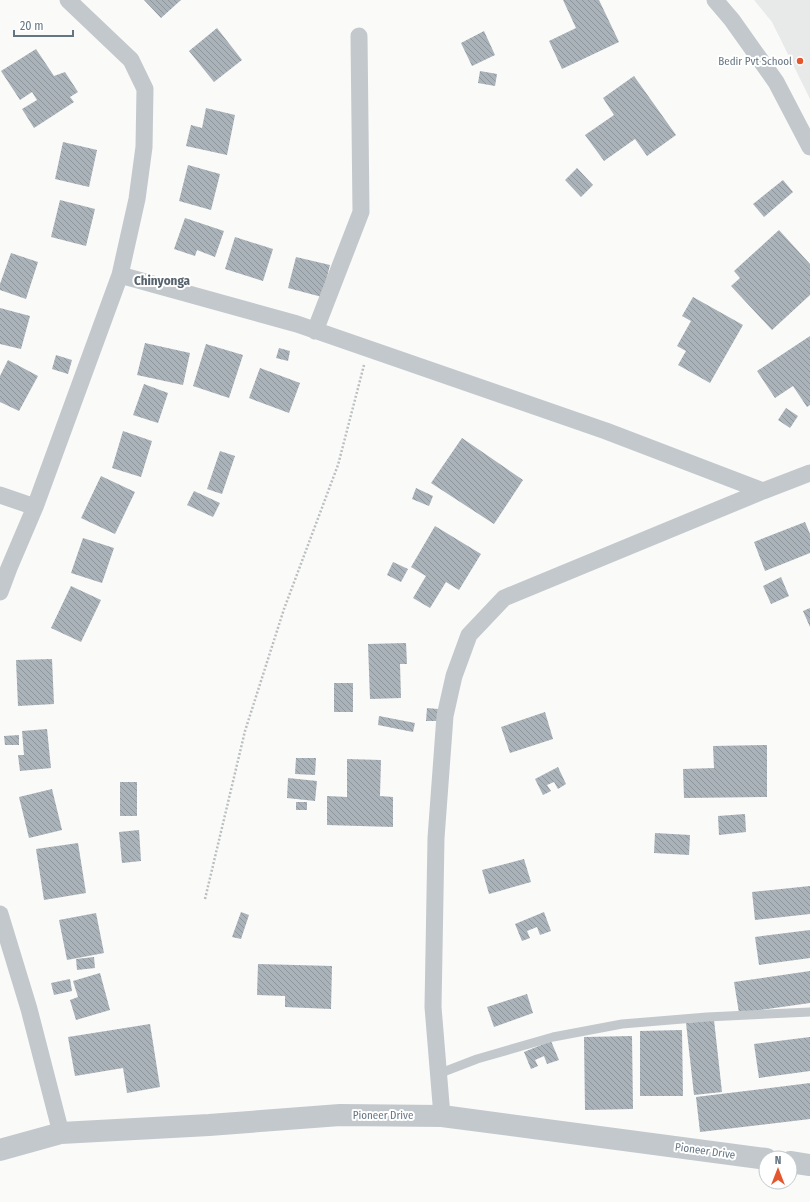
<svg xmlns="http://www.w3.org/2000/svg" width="810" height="1202" font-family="'Fira Sans Condensed',sans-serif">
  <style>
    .built { fill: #e8e9e9 }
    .building { fill: url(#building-back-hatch) }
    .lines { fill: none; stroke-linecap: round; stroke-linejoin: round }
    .path { stroke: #bbbfc2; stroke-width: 2.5; stroke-dasharray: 2 2; stroke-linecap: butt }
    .service { stroke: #c3c8cc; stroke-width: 9 }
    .minor { stroke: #c3c8cc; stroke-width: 17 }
    .tertiary { stroke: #c3c8cc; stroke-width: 22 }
    .poi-dot { fill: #e4572e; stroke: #fff; stroke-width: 1.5 }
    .labels { text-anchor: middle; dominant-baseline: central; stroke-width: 4; stroke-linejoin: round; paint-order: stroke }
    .poi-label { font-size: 11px; fill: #657683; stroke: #fff; text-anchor: end }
    .street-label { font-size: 11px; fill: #657683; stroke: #fff }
    .quarter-label { font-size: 13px; font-weight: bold; fill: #57646e; stroke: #fff }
  </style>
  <defs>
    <pattern id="building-back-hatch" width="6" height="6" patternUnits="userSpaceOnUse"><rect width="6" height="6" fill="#aab3b9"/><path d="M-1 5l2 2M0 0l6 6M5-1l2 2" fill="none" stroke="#8e969c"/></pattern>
  </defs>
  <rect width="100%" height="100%" fill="#fafaf8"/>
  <path class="built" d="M754 0H810V99L772 22Z"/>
  <path class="building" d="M144 0H181L161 18Z
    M563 0H599L619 42 562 69 549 41 576 28Z
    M217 28 242 60 214 82 189 51Z
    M484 31 495 55 472 66 461 43Z
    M36 49 54 76 65 72 78 92 70 97 74 102 34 128 22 109 37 100 32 92 20 100 1 71Z
    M480 71 497 74 495 86 478 83Z
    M634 76 676 135 647 156 635 139 604 161 585 135 614 115 603 98Z
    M206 108 235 115 227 155 186 146 191 125 202 128Z
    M63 142 97 150 89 187 55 179Z
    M188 165 220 174 211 210 179 201Z
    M577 168 593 185 581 197 565 180Z
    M783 180 793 192 764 217 753 204Z
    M60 200 95 209 86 246 51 237Z
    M185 218 224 231 215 257 197 250 195 256 174 249Z
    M779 230 810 264V295L772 330 731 286 740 278 734 271Z
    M235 237 273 249 263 281 225 269Z
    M11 253 38 262 26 299 0 290V284Z
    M296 257 330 265 322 297 288 288Z
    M693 297 743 325 710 383 678 365 686 351 677 346 691 321 682 316Z
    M0 308 30 316 21 349 0 344Z
    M810 336V405L807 407 793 386 775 398 757 371Z
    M145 343 190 353 183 385 137 375Z
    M206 344 243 355 229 398 193 386Z
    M279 348 290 351 288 361 276 358Z
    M56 355 72 360 68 374 52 369Z
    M8 360 38 376 19 411 0 402V376Z
    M260 368 300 383 289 413 249 398Z
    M144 384 168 393 158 423 133 415Z
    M786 408 798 416 790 428 778 420Z
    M123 431 152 441 141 477 112 468Z
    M462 438 523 480 494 524 431 483Z
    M220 451 235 456 222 494 207 489Z
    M101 476 135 492 115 534 81 518Z
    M416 488 433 496 429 506 412 499Z
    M194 491 220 503 213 517 187 505Z
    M805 522 810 534V553L765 571 754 542Z
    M435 526 481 554 459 590 446 582 430 608 413 598 426 576 411 567Z
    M83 538 114 548 102 583 71 573Z
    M393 562 408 569 401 582 387 575Z
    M781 577 789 596 771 604 763 586Z
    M71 586 101 600 81 642 51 628Z
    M810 608V627L803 611Z
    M406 643 407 664H400L401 698 370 699 368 644Z
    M52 659 54 704 18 706 16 660Z
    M334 683H353V712H334Z
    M427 708 438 709 437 721H426Z
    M545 712 553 739 510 753 501 727Z
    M379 716 415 723 413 732 378 725Z
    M47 729 51 768 20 771 18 755H24L22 731Z
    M19 735V745H5L4 736Z
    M767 745V797L684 798 683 769 714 768 713 746Z
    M296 758H316L315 775 295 774Z
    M347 759 381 760 380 796 393 797V827L327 825V796L347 797Z
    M558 767 566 784 558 789 554 782 547 785 551 791 543 795 535 779Z
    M288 778 317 781 315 801 287 798Z
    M120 782H137V816H120Z
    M52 789 62 830 29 838 19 797Z
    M296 802H307V810H296Z
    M745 814 746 832 719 835 718 816Z
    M139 830 141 861 122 863 119 832Z
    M655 833 690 835 689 855 654 853Z
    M78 843 86 893 44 900 36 849Z
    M524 859 531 882 489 894 482 870Z
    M810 886V914L755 920 752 892Z
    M241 912 249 915 241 939 232 937Z
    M544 912 551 931 540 935 537 927 527 931 530 938 522 941 515 924Z
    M96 913 104 953 67 960 59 920Z
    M810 930V958L759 965 755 937Z
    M94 957 95 968 77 970 76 959Z
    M258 964 332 966 331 1009 285 1007V996L257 995Z
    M810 971V1003L739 1013 734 982Z
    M100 973 110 1010 76 1020 70 1000 78 997 73 981Z
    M70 979 72 991 54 995 51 983Z
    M527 994 533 1013 494 1027 487 1007Z
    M714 1020 722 1092 694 1095 686 1023Z
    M150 1024 160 1087 127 1093 123 1068 75 1076 68 1037Z
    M682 1030 683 1096H640V1031Z
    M632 1036 633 1109 585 1110 584 1037Z
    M810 1037V1071L759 1078 754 1044Z
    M551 1041 559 1060 547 1064 544 1056 535 1060 538 1066 531 1069 524 1052Z
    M810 1083V1119L700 1132 696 1097Z"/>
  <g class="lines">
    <path class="path" d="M205 899 245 731 284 609 338 465 364 365"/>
    <path class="service" d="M438 1074 477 1059 553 1037 622 1024 707 1017 810 1012"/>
    <path class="minor" d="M715 0 732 20 776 82 810 147
      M120 275 297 324 606 431 763 491
      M315 331 361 212 359 36
      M0 495 35 507
      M0 592 9 568 35 507 120 275 137 199 144 147 145 89 131 60 68 0
      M0 914 29 1009 61 1133
      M442 1116 433 1007 436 838 445 716 454 676 469 635 504 598 763 491 810 473"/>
    <path class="tertiary" d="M0 1150 61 1133 209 1125 340 1115 442 1116 766 1159
      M790 1162 810 1165"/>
  </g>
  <circle class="poi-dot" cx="800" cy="61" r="4"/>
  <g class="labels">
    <g class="poi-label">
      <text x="792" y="61">Bedir Pvt School</text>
    </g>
    <g class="street-label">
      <text x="383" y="1115">Pioneer Drive</text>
      <text transform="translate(705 1151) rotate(8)">Pioneer Drive</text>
    </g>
    <g class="quarter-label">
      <text x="162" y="280">Chinyonga</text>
    </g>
  </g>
  <g transform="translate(778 1170)"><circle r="19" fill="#ffffff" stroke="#c1c8cd"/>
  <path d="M0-3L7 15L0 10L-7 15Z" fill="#e4572e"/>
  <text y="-6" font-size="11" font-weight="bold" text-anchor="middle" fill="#657683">N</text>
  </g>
  <path d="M14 30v6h59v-6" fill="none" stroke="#657683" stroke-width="2"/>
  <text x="20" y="30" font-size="12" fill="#657683" stroke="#ffffff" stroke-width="3" paint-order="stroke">20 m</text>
</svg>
